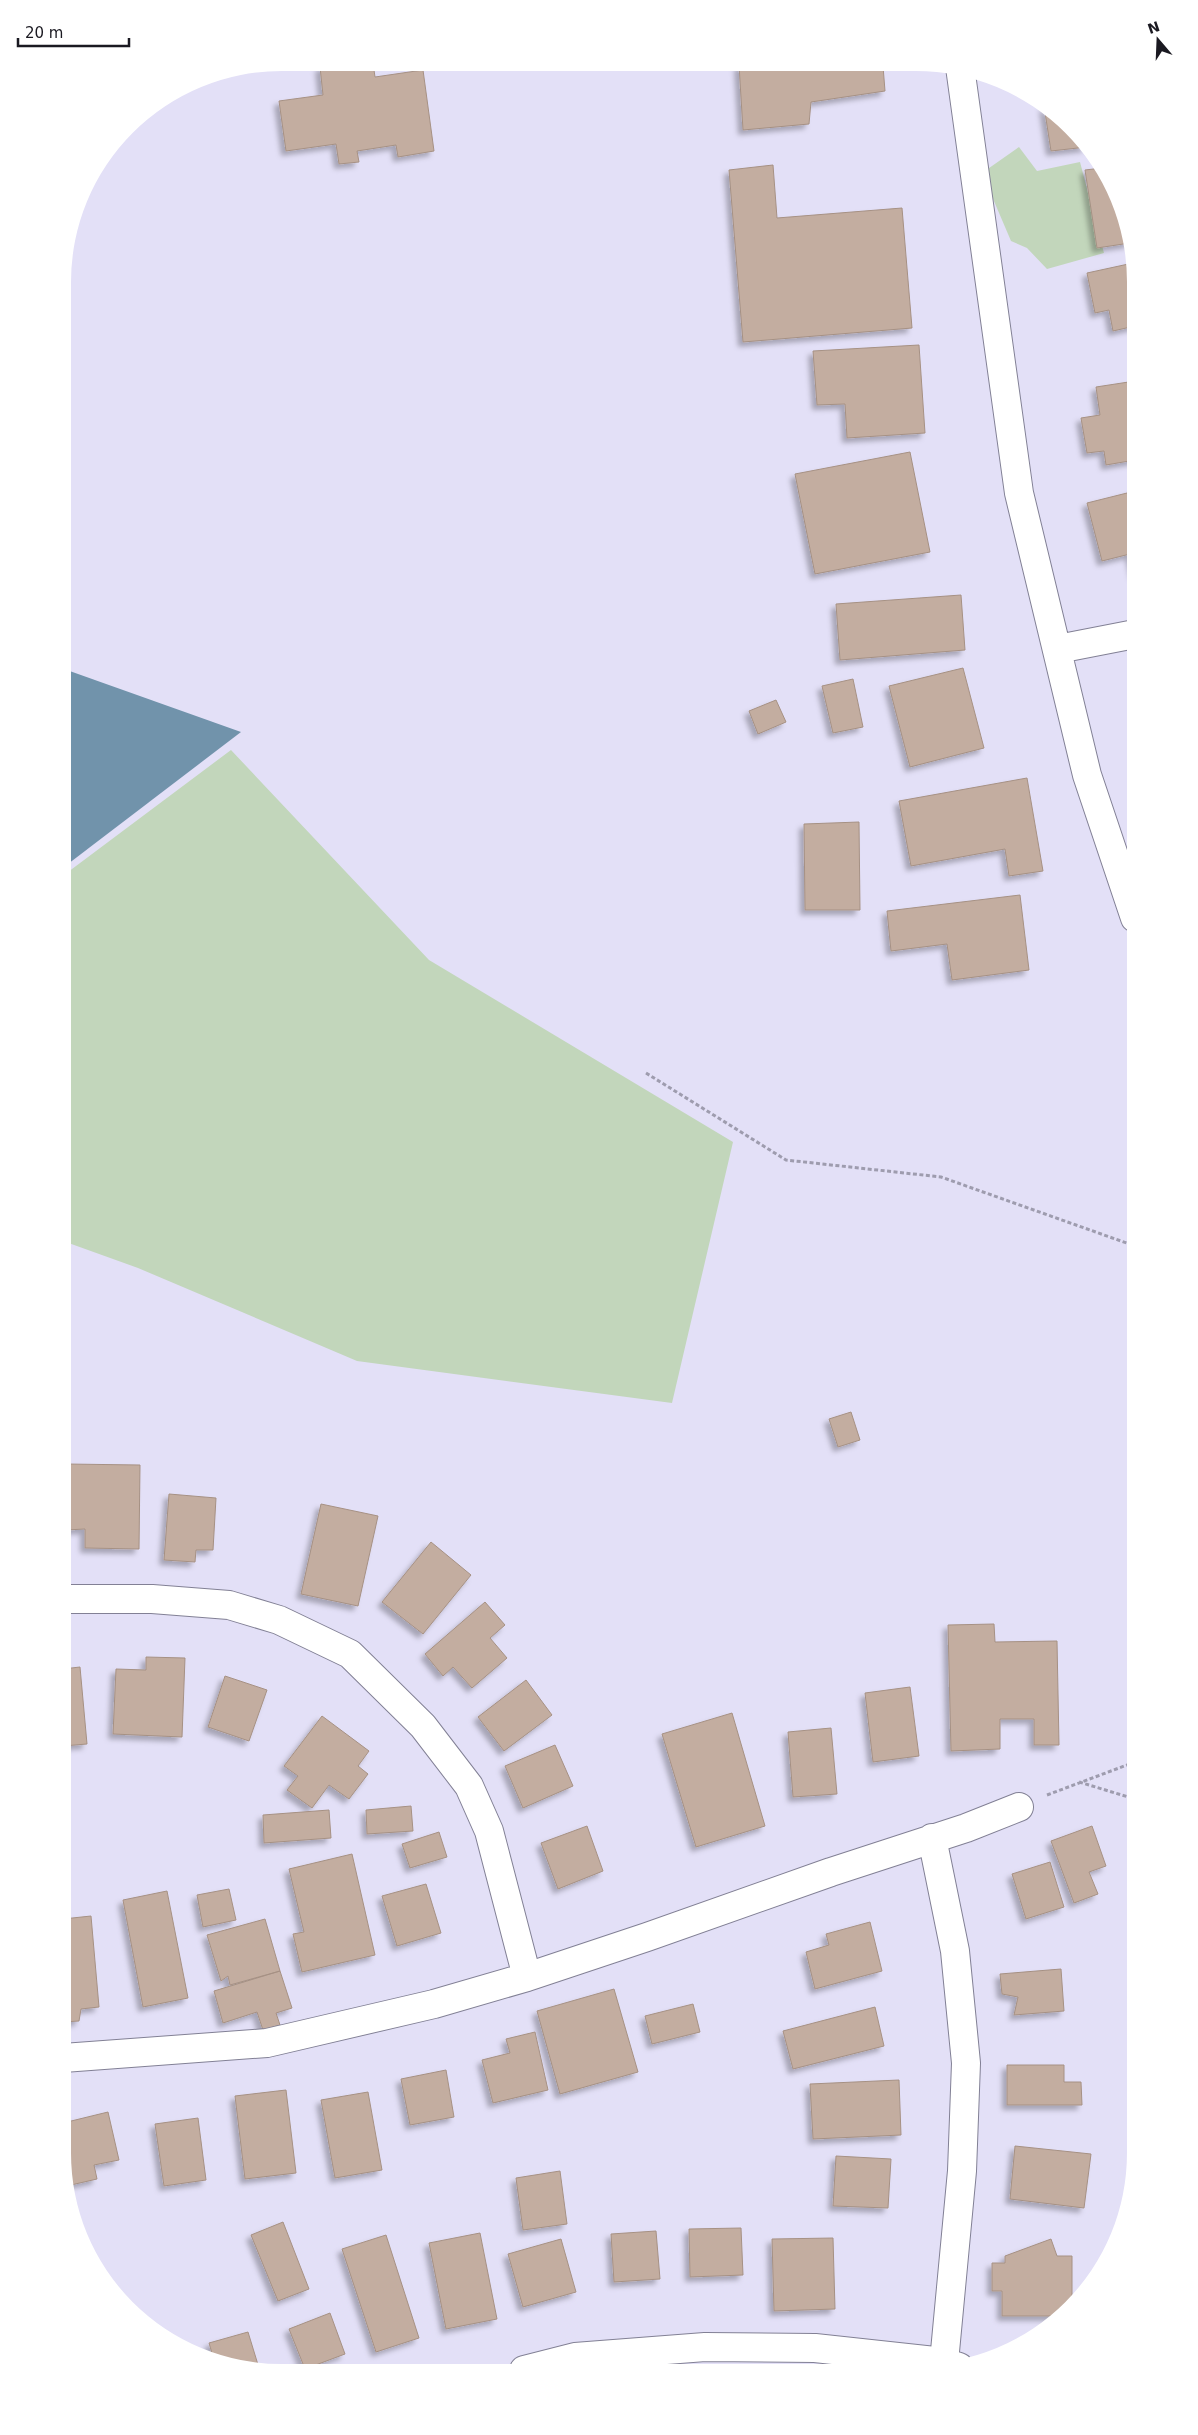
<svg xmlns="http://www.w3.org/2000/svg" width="1198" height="2435" font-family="'DejaVu Sans',sans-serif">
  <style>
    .green { fill: #c2d6bb }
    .water { fill: #7193ab }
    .building { fill: #c3ada0; stroke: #a69184; filter: url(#shadow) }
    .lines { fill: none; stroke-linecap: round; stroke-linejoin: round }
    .minor-casing { stroke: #828095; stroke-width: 30 }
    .path { stroke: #9e9cae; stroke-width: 3; stroke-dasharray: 4 2.5; stroke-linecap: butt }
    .minor { stroke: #fff; stroke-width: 28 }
  </style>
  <defs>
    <filter id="shadow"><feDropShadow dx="-4.5" dy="4.5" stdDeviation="2.5" flood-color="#0004"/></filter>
  </defs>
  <rect width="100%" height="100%" fill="#e3e0f7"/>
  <path class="green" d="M1019 147 1037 171 1080 162 1104 253 1047 269 1027 248 1011 241 982 173Z
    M231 750 429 960 733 1142 672 1403 357 1361 138 1268 63 1241 64 875Z"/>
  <path class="water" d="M64 669 241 732 64 867Z"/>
  <path class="building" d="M349 63H373L375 77 423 70 434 151 398 157 396 145 357 151 359 162 339 164 336 144 286 151 279 101 323 95 320 67Z
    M739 65 883 66 885 91 811 102 809 124 743 130Z
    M1044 106 1061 117 1087 147 1051 151Z
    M773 165 777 218 902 208 912 328 743 342 729 170Z
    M1102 168 1128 225 1130 243 1097 248 1085 170Z
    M1133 263 1136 282 1135 326 1113 331 1109 310 1095 313 1087 273Z
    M919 345 925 433 847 438 845 404 817 405 813 351Z
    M1135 381V460L1106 465 1104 451 1087 453 1081 418 1100 415 1096 387Z
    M910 452 930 552 815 574 795 474Z
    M1135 491V576L1130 554 1102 561 1087 503Z
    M961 595 965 650 840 660 836 604Z
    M963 668 984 748 910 767 889 686Z
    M853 679 863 727 833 733 822 686Z
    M776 700 786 722 758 734 749 711Z
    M1027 778 1043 871 1009 876 1005 849 911 866 899 801Z
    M859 822 860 910H805L804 824Z
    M1020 895 1029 970 952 980 947 944 891 951 887 911Z
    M851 1412 860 1440 838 1447 829 1419Z
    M66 1464 140 1465 139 1549 85 1548V1529L66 1530Z
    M169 1494 216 1498 213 1550H196L195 1562 164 1560Z
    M321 1504 378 1516 358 1606 301 1594Z
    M431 1542 471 1575 423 1634 382 1602Z
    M485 1602 505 1625 490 1638 507 1658 472 1688 453 1667 443 1676 425 1654Z
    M994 1624 995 1642 1057 1641 1059 1745H1034V1719H1000V1749L951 1751 948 1625Z
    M146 1657 185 1658 182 1737 113 1734 116 1669 146 1670Z
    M80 1667 87 1744 63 1746V1669Z
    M225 1676 267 1690 249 1741 208 1727Z
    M526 1680 552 1715 504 1751 478 1717Z
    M910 1687 919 1756 873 1762 865 1693Z
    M732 1713 765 1826 696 1847 662 1734Z
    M322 1716 369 1751 358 1766 368 1774 349 1799 329 1785 312 1808 287 1790 298 1776 284 1766Z
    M831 1728 837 1794 793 1797 788 1732Z
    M555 1745 573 1786 523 1808 505 1766Z
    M411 1806 413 1831 367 1834 366 1810Z
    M329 1810 331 1838 264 1843 263 1815Z
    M587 1826 603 1871 558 1889 541 1843Z
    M1092 1826 1106 1866 1089 1872 1098 1894 1074 1903 1051 1841Z
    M439 1832 447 1857 410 1868 402 1844Z
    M352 1854 375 1955 302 1972 293 1934 304 1932 289 1869Z
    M1050 1862 1064 1907 1026 1919 1012 1874Z
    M426 1884 441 1933 397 1946 382 1896Z
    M229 1889 236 1920 203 1927 197 1895Z
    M167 1891 188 1998 143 2007 123 1900Z
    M91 1916 99 2007 81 2009 79 2021 63 2022V1919Z
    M265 1919 280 1971 230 1985 228 1976 221 1981 207 1935Z
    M870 1922 882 1971 815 1989 806 1952 829 1945 826 1934Z
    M1061 1969 1064 2011 1014 2015 1018 1997 1002 1994 1000 1974Z
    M280 1971 292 2008 276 2013 280 2025 263 2030 257 2012 223 2023 214 1991Z
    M614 1989 638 2072 560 2094 537 2011Z
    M693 2004 700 2032 652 2044 645 2016Z
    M875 2007 884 2046 793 2069 783 2031Z
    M535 2032 548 2090 493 2103 482 2060 510 2053 506 2039Z
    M1007 2065H1064V2082H1081L1082 2105H1007Z
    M446 2070 454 2117 410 2125 401 2079Z
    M899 2080 901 2135 813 2139 810 2084Z
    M286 2090 296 2173 245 2179 235 2096Z
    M368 2092 382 2170 335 2178 321 2100Z
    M108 2112 119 2160 94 2165 97 2179 71 2185 63 2149V2123Z
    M198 2118 206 2180 164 2186 155 2124Z
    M1015 2146 1091 2154 1084 2208 1010 2199Z
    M836 2156 891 2159 888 2208 833 2206Z
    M560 2171 567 2224 523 2230 516 2178Z
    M283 2222 309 2289 278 2301 251 2235Z
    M741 2228 743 2275 690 2277 689 2229Z
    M656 2231 660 2279 614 2282 611 2234Z
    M480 2233 497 2319 446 2329 429 2243Z
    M386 2235 419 2338 376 2352 342 2249Z
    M833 2238 835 2309 774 2311 772 2239Z
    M561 2239 576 2292 523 2307 508 2254Z
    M1051 2239 1057 2256H1072V2303L1059 2316H1002V2291H992V2263H1005V2256Z
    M330 2313 345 2354 305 2369 289 2329Z
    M248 2332 259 2368H240L214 2360 209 2343Z"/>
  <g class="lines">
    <g class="minor-casing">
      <path id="minor" d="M960 67 1019 493 1087 775 1135 918
        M1058 649 1135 634
        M63 1599H152L229 1605 279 1620 350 1654 423 1726 469 1786 489 1831 527 1977
        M932 1838 955 1951 966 2063 962 2171 944 2362
        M63 2058 267 2043 434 2004 527 1977 647 1937 831 1872 966 1828 1019 1807
        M524 2370 575 2357 705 2347 815 2348 944 2362 959 2367"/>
    </g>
    <path class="path" d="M646 1073 786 1160 941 1177 1135 1246
      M1079 1782 1135 1799
      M1047 1795 1135 1762"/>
    <use href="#minor" class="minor"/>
  </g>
  <path d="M0 0H1198V2435H0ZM282 71H916A211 211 0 0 1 1127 282V2153A211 211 0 0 1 916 2364H282A211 211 0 0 1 71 2153V282A211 211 0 0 1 282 71Z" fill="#fff" fill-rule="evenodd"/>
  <g transform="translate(1158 40) rotate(341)" stroke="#ffffff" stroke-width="4" paint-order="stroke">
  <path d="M0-4L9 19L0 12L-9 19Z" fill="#1a1921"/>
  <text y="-8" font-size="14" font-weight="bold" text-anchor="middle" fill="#1a1921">N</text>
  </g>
  <path d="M18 38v8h111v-8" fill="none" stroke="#1a1921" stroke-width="2.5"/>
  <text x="25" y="38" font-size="15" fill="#1a1921" stroke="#ffffff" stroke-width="4" paint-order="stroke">20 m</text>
</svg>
